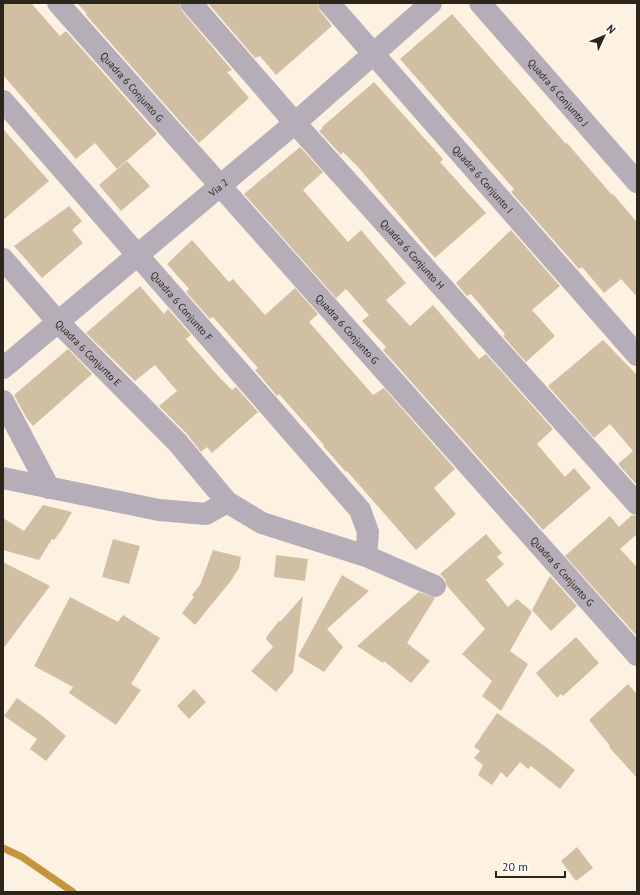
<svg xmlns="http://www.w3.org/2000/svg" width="640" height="895" viewBox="0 0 640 895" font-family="'PT Sans',sans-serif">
	<rect width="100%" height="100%" fill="#fdf2e2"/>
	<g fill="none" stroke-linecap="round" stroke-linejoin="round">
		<path stroke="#c5943e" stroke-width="7" d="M3,848L22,857L73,892"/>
	</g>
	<g fill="#d1bfa4">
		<path d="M3,3H31L60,36L66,31L157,134L117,169L95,143L76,159L3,75Z"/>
		<path d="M77,3H179L182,11L232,70L227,72L249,98L199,143L86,15L87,14Z"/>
		<path d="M208,3H317L320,11L332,26L276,75L260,56L255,58Z"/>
		<path d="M452,14L566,144L567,143L612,195L613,194L637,222V297L621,279L604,293L582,267L579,269L511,192L514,189L400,59Z"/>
		<path d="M374,82L443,159L440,162L486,213L435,258L358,167L343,152L341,155L319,131L323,128L322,127Z"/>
		<path d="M3,129L49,181L3,220Z"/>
		<path d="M300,147L323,172L303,190L348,242L361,230L406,283L386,300L410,326L433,305L479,359L486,354L553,429L537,444L565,477L574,468L591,488L543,530L383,350L386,347L362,321L369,315L346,289L336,298L244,194Z"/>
		<path d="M127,161L150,186L121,211L99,185Z"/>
		<path d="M69,206L82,221L72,230L83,243L42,278L14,246Z"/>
		<path d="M511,230L560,286L532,310L555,336L526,362L503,336L505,334L471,294L467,296L456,283Z"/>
		<path d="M192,240L229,282L233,279L265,315L295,288L318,314L309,322L373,395L384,388L455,469L434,488L456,514L416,550L347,471L346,472L323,446L324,445L279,394L277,396L255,370L258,368L213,317L210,319L186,292L189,289L167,264Z"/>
		<path d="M140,286L164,314L168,309L191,335L186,339L219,377L232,390L236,387L258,412L212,453L207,447L201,452L187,434L159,406L177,391L155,365L135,381L86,333Z"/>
		<path d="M603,340L637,375V485L618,464L633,451L610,424L594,438L548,386Z"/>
		<path d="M68,349L92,374L33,426L26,417L14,395Z"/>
		<path d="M43,505L72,512L61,531L54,540L52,539L39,560L3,550V518L24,531Z"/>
		<path d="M632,515L637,516V534L620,549L637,567V636L565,556L610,516L619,527Z"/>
		<path d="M486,534L502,553L497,557L504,564L486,580L508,607L517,599L532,612L510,651L528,664L501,711L482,696L492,681L462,654L485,629L447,586L445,579L440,574Z"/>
		<path d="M113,539L140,546L129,584L102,577Z"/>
		<path d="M213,550L241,557L239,568L230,582L195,625L182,613L194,597L192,595L200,585Z"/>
		<path d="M276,555L308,559L305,581L274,577Z"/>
		<path d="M3,562L50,586L3,649Z"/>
		<path d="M342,575L369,591L327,629L343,647L324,672L298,656Z"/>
		<path d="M550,576L577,606L551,631L532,610Z"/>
		<path d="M419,592L435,598L407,643L430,661L411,683L384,661L383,663L357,646Z"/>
		<path d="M303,596L293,672L276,692L251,671L273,647L266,639L267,636L279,621H281Z"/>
		<path d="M70,597L118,622L123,615L160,638L131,684L141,690L116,725L69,693L73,687L34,666Z"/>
		<path d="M576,637L599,663L563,696L561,694L557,698L536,673Z"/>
		<path d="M628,684L637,694V778L609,747L610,746L589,720Z"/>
		<path d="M194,689L206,702L189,719L177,706Z"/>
		<path d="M17,698L45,718L66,736L46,761L30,749L37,739L4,716Z"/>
		<path d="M497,713L546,747L575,770L560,789L531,766L528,769L520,762L507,778L501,772L492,785L478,775L483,765L474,758L480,751L474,747Z"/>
		<path d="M577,847L593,868L576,881L561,861Z"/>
	</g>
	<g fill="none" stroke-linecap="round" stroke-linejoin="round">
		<g stroke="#b5adb8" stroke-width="22">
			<path id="s1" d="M58,3L637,655"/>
			<path id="s2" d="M191,3L295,123L637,504"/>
			<path id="s3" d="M329,3L637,355"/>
			<path id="s4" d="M480,3L637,182"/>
			<path id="s5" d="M3,101L360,510L368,532L366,556"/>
			<path id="s6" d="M3,259L58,322L178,443L227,502"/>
			<path id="s7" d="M3,368L295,123L431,3"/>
			<path d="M3,401L49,488"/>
			<path d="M3,478L159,510L206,514L227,502L262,523L366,556L435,586"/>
		</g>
	</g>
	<g text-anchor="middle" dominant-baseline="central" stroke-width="3.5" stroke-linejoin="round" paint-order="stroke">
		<g font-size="10" fill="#2c251b" stroke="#fff">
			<text stroke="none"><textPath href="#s1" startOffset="112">Quadra 6 Conjunto G</textPath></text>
			<text stroke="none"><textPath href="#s4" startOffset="119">Quadra 6 Conjunto J</textPath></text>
			<text stroke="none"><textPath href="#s3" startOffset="234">Quadra 6 Conjunto I</textPath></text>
			<text stroke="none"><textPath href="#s7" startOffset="281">Via 2</textPath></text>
			<text stroke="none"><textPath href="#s2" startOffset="335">Quadra 6 Conjunto H</textPath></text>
			<text stroke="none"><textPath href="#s5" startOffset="272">Quadra 6 Conjunto F</textPath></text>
			<text stroke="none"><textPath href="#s1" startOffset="436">Quadra 6 Conjunto G</textPath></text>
			<text stroke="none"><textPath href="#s6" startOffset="127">Quadra 6 Conjunto E</textPath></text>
			<text stroke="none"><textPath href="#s1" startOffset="760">Quadra 6 Conjunto G</textPath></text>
		</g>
	</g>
	<rect width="640" height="895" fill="none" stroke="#2c251b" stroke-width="8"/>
	<g transform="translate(604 36) rotate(46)" stroke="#ffffff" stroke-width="3" paint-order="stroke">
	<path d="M0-3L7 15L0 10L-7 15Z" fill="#2c251b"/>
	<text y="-6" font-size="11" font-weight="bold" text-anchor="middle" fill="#2c251b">N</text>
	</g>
	<path d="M496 871v6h69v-6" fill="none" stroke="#2c251b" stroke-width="2"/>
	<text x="502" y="871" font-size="12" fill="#2c251b" stroke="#ffffff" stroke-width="3" paint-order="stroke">20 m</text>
</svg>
